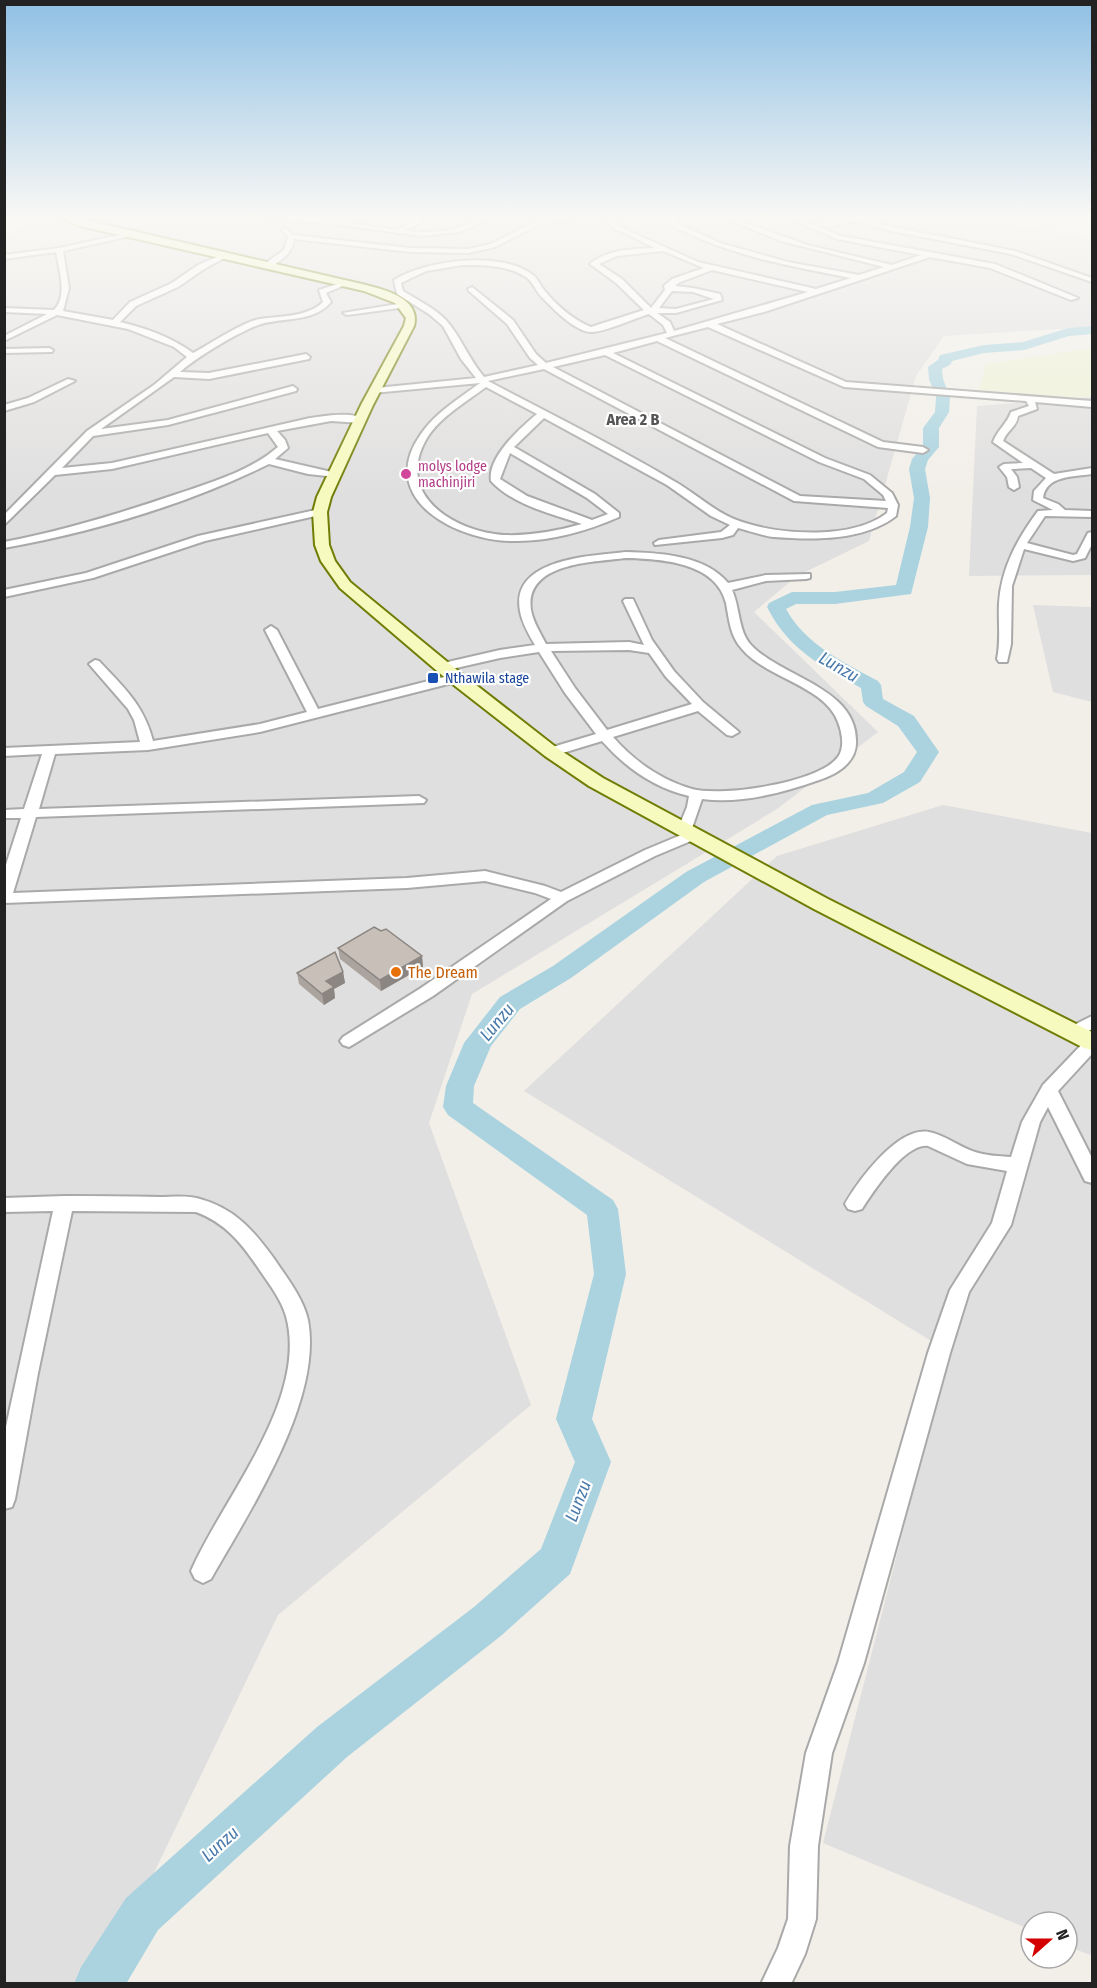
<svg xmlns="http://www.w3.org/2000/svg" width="1097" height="1988" viewBox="0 0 1097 1988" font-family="'Fira Sans Condensed',sans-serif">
	<rect width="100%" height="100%" fill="#f2efe9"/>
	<g fill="#e0dfdf">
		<path d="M54,215H901L925,223L1013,225L1092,238V327L944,336L916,376L869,541L797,576L754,612L878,732L777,809L472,994L429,1123L531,1405L278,1615L101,1983H5L4,236Z"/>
		<path d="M1092,397V575L969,576L977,406Z"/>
		<path d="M1033,605L1092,607V702L1053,692Z"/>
		<path d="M943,805L1092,833V1951L1090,1955L1067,1946V1922H1031V1930L823,1843L948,1355L941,1347L524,1091L777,856Z"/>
	</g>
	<path fill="#eef0d5" d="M1092,348V396L1073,398L979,390L986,364Z"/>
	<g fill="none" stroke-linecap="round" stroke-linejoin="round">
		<path fill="#aad3df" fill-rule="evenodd" d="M1092,326V334L1069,336L1024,350L984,353L952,361L950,365L942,369L943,379L950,397L949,412L939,428V447L928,460L925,469L930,498L928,527L911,594L835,604H796L786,609C806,645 843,662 878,681L881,685L883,699L914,716L939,752L920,782L883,803L827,815L704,882L571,978L520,1009L491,1046L474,1086L473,1103L613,1200L618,1209L626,1274L592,1419L611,1462L570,1574L502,1635L347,1757L158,1930L126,1984H74L81,1967L126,1898L317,1727L474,1607L541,1549L575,1462L556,1419L594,1274L587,1215L448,1115L443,1107L446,1086L464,1043L500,997L553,966L686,872L812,805L868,793L904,772L917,752L898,726L866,706L863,702L861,688C820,665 789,650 767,607L769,603L792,592H835L896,585L910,527L914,498L909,469L912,459L923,446V428L935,412L936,397L929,379L928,367L938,360L940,355L984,345L1023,342L1068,328Z"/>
		<defs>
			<g id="minor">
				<path d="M265,215L325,219L397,230L415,220L403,215H412L424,220L405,231C421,232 438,233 454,229C466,226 479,214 490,215L484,221L459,232L422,236L325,223L263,218Z"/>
				<path d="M576,215H589L538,225L495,247L468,253L410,252L294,239C292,254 282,260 270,267L263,265L284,250L288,237L282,230L285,228L293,235L410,248L468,249L491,244L534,222Z"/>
				<path d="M614,215H620L615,222L618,226L698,262L816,289L851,278C788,266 728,255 671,225L669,220L674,215H681L675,220L676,223L720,243L788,262L859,275L884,267L781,241L717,215H725L807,245L892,265L921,255L837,239L782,215H790L811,224L853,219L846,215H855L888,226L1015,251L1092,278V282L1011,254L887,230L861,221L819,227L841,236L995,264L1078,298L1071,300L990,268L930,257L764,312L717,324L846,382L1092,401V407L1035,402L1037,409L1018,416C1017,427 1007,430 1003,441L1054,474L1092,468V474C1074,477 1046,475 1043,498L1058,504L1065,510L1092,511V517L1045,516L1027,543L1073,555L1077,554L1088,533L1092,532V544L1085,558L1073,561L1024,549L1012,586L1011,644L1007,662H999L997,659C1001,640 998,622 999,603C1001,568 1018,538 1038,511L1053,510L1033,500L1034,491L1046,478L1031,468L1011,469L1017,477L1019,487L1014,490L1009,487L1007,477L999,467L1004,464L1023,463L993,442C998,429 1007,424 1011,412L1029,406L1026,401L844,387L708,327L665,338L883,442L923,447L928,450L923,453L878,447L657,341L613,353L825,458L870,475L892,493L898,505L896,516C864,541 813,540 774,537C763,536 750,531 738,528L733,535L722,538L655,545L654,543L659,540L721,532L730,525L711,516L667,485L544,418L514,447L595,494L619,513V517C587,531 552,541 517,541C460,543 374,500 421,434C436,412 460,398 480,383L373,393L372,391L376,388L476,378L461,359L443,326L429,314L397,294L394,280C426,260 501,250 533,275C538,279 540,285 544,290C555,304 573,320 591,327L644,310L616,283L590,264C607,249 634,249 655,248L614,228L608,222ZM663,251L704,268L672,279L664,286L665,290L651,308L622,279L599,264L617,256ZM463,265C484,265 507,265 526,277C532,281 535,289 540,295C550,306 576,333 592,332C605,332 635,318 649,314L663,325L667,333L546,363L536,354L513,320L472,287L468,289L469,291L507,324L530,358L538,365L484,377C469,359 463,342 450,325C439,310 419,301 403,291L401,283L426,271ZM712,270L808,292L674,331L670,322L657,313H676L722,300L720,294L693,288L675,286L678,283ZM672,291L693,292L714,299L676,309L659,308ZM605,355L819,462L864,479L883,495L886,501L800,496L553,367ZM544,369L794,501L888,508L887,513C852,540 781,535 742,522C716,514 696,493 672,480C612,444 550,414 488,381ZM486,387L537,414C520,428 487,458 491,481C513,505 552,514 582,524C557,531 530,536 504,535C455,532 393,495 427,438C440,417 466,402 486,387ZM510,453L587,498L608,514L592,520L527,496L500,479Z"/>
				<path d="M133,232L135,235L63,251L69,288L63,311L113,320L130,302L172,283L198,265L224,254H228V256L204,269L178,287L136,306L120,322C146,328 171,337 193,353C210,344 242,322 260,319C281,316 308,317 323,302L319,290L346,281L350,283L326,293L331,302C313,323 284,317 261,324C240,331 197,357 180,372L209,373L306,354L310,357L309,359L209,379L174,377L101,429L168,420L293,386L297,389L296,391L168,425L93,436L62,468L112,463L310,418C326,416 352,411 366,420L361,423L331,421L277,431L285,440L288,448L275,459L336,473V477L308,474L269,464C187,504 94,532 4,548V542C62,531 118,514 174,495C209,483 249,472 278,447L268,433L112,469L55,475L4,525V515L87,431L154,385L187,357L174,347L128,329L57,315L4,341V336L47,314L4,312V308L54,310C68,296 59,270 56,252L4,259V255L59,248Z"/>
				<path d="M404,303H407V307L347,315L343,313Z"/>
				<path d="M49,348L53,350L52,352L4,353V349Z"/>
				<path d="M68,379L75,381L34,402L4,411V405L28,398Z"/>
				<path d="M320,509L324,510V514L205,541L93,578L4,597V590L86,573L198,536Z"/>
				<path d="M626,552C660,553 705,555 728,583L766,575L810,574V578L806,579L766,581L732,590C740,607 738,631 751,645C782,678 859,688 856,744C855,764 835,775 819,780C782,793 741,804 702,799L691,831L698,832L700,835L698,838L655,856L567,901L433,996L349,1047L343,1045L340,1041L343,1037L421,988L551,899L535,893L485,881L407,888L4,903V871L21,818H4V810L24,809L42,754L4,756V748L140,742L134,720L128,709L89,664L95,660L99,661C125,689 143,704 153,741L260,724L307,712L265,630L271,626L277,630L318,709L456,674L462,678L460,681L260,732L148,750L55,754L39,809L419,796L426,800L424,803L36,817L13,893L407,878L485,871L545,886L561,892L645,850L681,835L677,831L687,807L689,796C654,788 625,767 602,741L556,755H546L544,752L546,749L596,734L565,693L539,652L500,658L443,671L437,667L439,664L500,650L535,645C529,635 522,623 520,611C510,558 592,556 626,552ZM626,558C661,559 716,562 726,603C729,619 730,636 742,649C766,678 825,686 838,722C842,732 845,747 838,757C819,783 722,797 692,789C661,780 634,761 613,737L698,711L727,735L732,736L739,732L703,702L674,671L652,640L633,599H625L623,601L644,645L629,642L546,644C541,634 533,622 531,610C524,562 595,562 626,558ZM629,650L649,653L666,677L692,704L607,730L575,688L551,651Z"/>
				<path d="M1092,1016V1029L1080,1036H1068L1066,1032L1068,1028Z"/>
				<path d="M1092,1038V1054L1058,1091L1092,1158V1183L1085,1181L1048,1107L1040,1122L1011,1225L969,1292L950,1353L864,1663L832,1753L818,1846L816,1919L805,1954L791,1984H761L778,1948L788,1919L790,1846L806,1753L838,1663L928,1353L950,1290L992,1223L1007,1171L967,1164L928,1146C905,1143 873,1192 862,1209L855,1211L848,1209L845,1204C858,1181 898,1126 929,1132C945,1135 959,1147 975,1152C987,1156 999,1156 1011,1157L1022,1122L1043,1085L1086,1040Z"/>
				<path d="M64,1196C96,1196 128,1196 159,1197C172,1197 188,1195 200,1199C236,1209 254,1231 275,1260C287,1278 303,1298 308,1320C323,1400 250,1510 211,1579L203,1583L195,1579L191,1571C222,1499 309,1400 286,1316C281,1299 269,1284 259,1269C242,1244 226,1223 196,1212L72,1211L38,1373L15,1499L12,1507L4,1509V1436L53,1211L4,1212V1198Z"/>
			</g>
			<path id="secondary" d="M52,215H64L366,285C386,290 421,299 414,326L373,405L331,497L327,512L329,545L335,561L350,582L462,674L557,748L603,778L828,899L1092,1032V1050L1084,1048L814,909L589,786L545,756L450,682L340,588L321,561L315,545L313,512L317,497L361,405L404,326L406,318L395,303L364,291L80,226Z"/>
		</defs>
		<use href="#minor" stroke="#a9a9a9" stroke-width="4"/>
		<use href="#secondary" stroke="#707d05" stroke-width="4"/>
		<use href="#minor" fill="#fff" fill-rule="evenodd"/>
		<use href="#secondary" fill="#f7fabf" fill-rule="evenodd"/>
	</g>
	<g fill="#aba49e">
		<path d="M381,931L422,956L423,967L381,991L340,959L338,948Z"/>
		<path d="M343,972L345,983L334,989L335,998L324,1005L299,984L297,973Z"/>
	</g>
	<g fill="#8b8681">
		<path d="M422,956L423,967L381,991L380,980Z"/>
		<path d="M343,972L345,983L334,989L335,998L324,1005L322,994L326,981Z"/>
	</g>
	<g fill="#c7bfb8" stroke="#8b8681" stroke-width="1.5">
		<path d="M374,927L381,931L386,929L422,956L380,980L338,948Z"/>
		<path d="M335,952L343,972L326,981L334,987L322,994L297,973Z"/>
	</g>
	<linearGradient id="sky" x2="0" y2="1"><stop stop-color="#8fc0e4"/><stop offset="0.44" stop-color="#f9f8f5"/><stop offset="1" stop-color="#f9f8f5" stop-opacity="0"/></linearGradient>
	<rect width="1097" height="493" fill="url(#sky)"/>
	<circle fill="#d1479c" stroke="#fff" stroke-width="2" cx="406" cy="474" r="6"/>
	<rect fill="#1a4fb4" stroke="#fff" stroke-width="2" x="427" y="672" width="12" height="12" rx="3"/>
	<circle fill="#e8710a" stroke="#fff" stroke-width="2" cx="396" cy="972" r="6"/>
	<g text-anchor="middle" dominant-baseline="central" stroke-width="4.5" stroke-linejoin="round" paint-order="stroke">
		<g font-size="14" fill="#b23c85" stroke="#fff" text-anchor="start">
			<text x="418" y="466">molys lodge<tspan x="418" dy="16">machinjiri</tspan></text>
		</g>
		<g font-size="14" fill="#164399" stroke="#fff" text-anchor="start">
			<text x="445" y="678">Nthawila stage</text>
		</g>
		<g font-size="16" font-weight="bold" fill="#555" stroke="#fff">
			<text x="633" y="419">Area 2 B</text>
		</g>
		<g font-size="16" fill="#c56008" stroke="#fff" text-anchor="start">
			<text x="408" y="972">The Dream</text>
		</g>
		<g font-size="18" font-style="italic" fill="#4a7aab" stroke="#fff">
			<text transform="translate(839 667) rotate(30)">Lunzu</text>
			<text transform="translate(497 1022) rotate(-50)">Lunzu</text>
			<text transform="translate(578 1501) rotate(-69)">Lunzu</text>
			<text transform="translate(220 1844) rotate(-42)">Lunzu</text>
		</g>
	</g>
	<rect width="1097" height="1988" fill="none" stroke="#222222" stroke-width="12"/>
	<g transform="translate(1049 1940) rotate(69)"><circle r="28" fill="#ffffff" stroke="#a7a7a7" stroke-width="1.5"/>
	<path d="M0-4.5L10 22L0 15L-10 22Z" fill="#d40000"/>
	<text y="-9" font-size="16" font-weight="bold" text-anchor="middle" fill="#222222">N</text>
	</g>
</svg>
